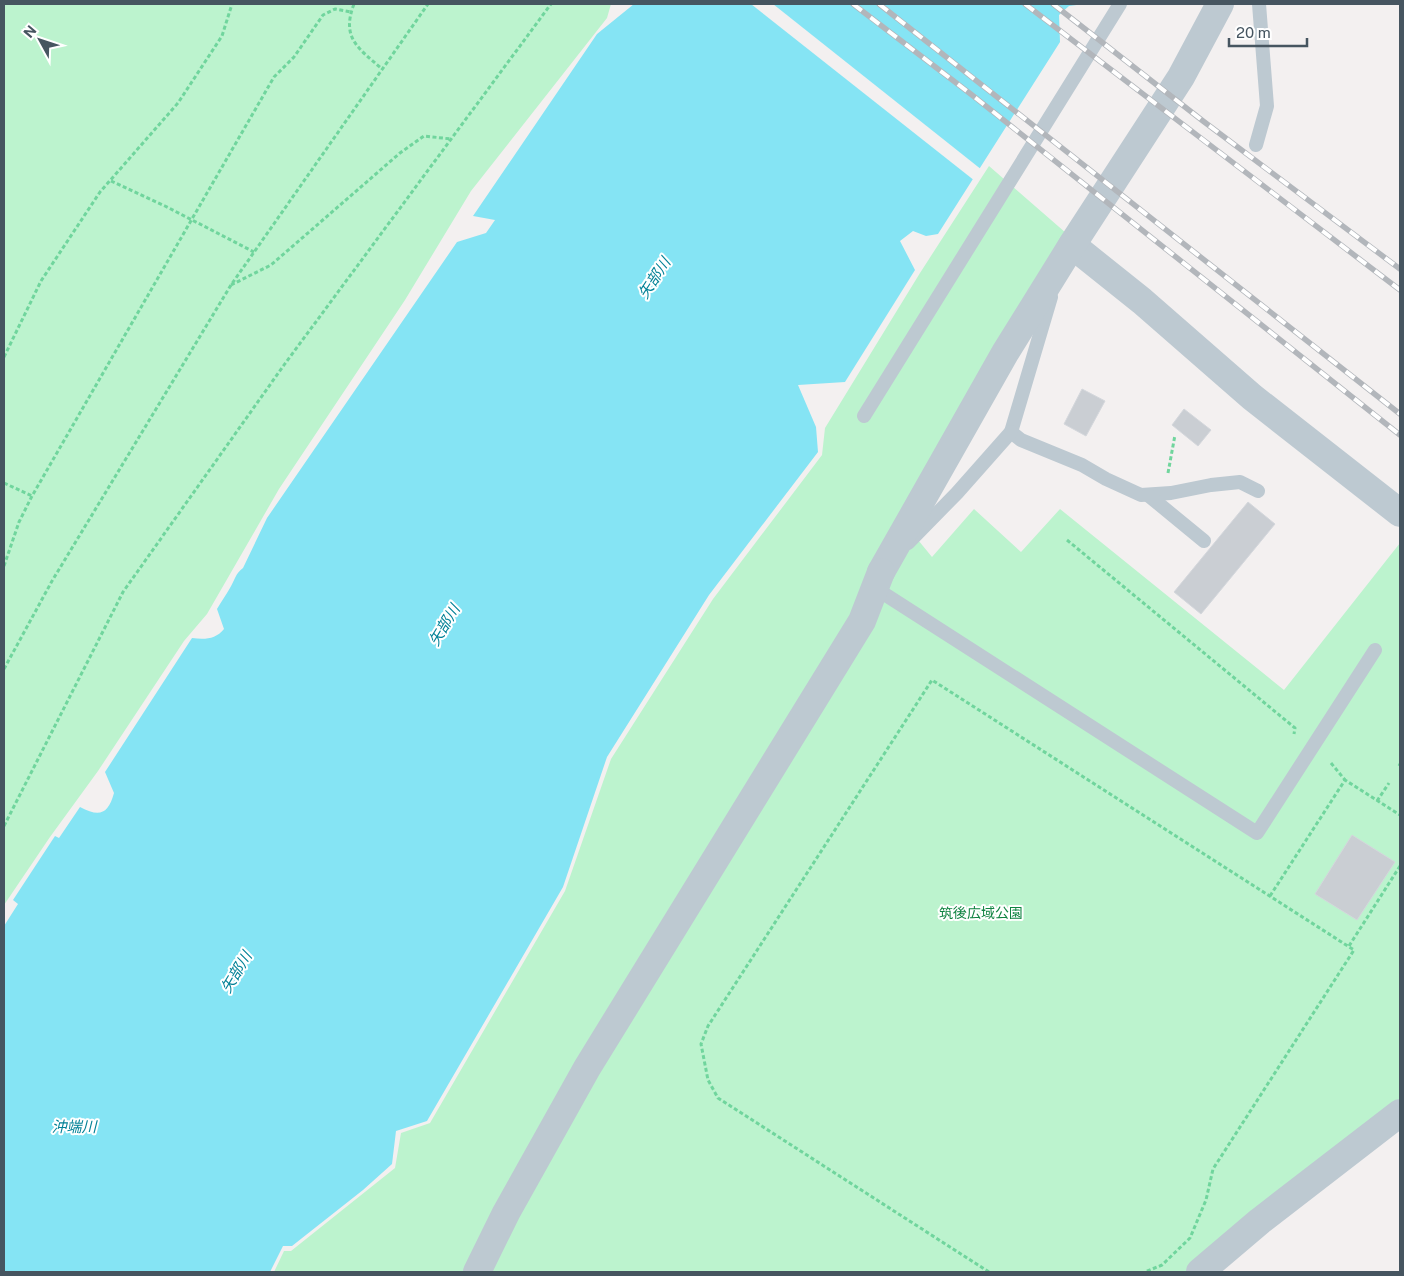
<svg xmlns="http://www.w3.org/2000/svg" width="1404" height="1276" viewBox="0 0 1404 1276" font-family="'Public Sans','Noto Sans JP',sans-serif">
	<rect width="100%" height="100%" fill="#f3f0f0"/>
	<g fill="#bcf3ce">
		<path d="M4,4H611L607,18L471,191L405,300L279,489L207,614L184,641L98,771L50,837L4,905Z"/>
		<path d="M989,166L1066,233L900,518L932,557L974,509L1021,552L1060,509L1284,690L1400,543V1104L1188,1272H274L284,1251H291L395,1168L401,1133L430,1123L565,891L611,759L713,599L822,455L825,428L920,273Z"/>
	</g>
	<path fill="#85e4f4" d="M634,4H1084L1069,6L1059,15L1060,42L938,234L926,236L913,231L900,241L915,270L845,382L798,385L816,427L818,452L709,595L607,757L563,887L427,1121L396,1131L392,1164L363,1190L292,1246H283L270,1272H4V926L18,904L13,900L55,836L59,838L80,807C99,817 108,815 114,793L105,772L192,638C205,640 216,639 224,629L217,609C221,602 226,595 230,588C235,580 235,574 243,568L267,518L457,242L486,233L495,220L473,216L597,34Z"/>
	<path fill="#f3f0f0" d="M751,4H773L982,170L975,181Z"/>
	<g fill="#caced3" stroke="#d4d7dc">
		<path d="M1082,389L1105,401L1086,436L1064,424Z"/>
		<path d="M1184,409L1211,430L1198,446L1172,425Z"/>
		<path d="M1248,502L1275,524L1201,614L1174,592Z"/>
		<path d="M1352,835L1395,862L1357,920L1315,894Z"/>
	</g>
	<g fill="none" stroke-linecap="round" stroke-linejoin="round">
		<g stroke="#70d59d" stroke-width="3" stroke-dasharray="4 2.5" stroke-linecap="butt">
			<path d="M354,4C341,38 358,48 382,69"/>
			<path d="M111,181L165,206L254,252"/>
			<path d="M231,285L271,265L400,153L424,136L451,139"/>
			<path d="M4,357L41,281L100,192L178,103L222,36L232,4"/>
			<path d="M1168,473L1175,435"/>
			<path d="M4,483L32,496"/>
			<path d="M1067,540L1295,728L1294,734"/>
			<path d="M4,566L19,522L32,496L274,77L294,57L323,15L335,9L351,12"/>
			<path d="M4,669L52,581L231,285L428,4"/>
			<path d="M1331,763L1345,780"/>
			<path d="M1399,766L1400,764"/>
			<path d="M1377,801L1389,783"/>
			<path d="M4,826L123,592L284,365L551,4"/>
			<path d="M1270,896L1345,780L1400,815"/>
			<path d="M1349,946L1400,866"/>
			<path d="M989,1272L718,1098L708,1080L701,1044L708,1026L932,680L1354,950L1213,1169L1206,1200L1190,1238L1162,1265L1145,1272"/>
		</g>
		<g stroke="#bdc9d1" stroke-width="14">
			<path d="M1256,145L1267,106L1259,4"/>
			<path d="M1051,297L1011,432L1021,440L1082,465L1106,479L1141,495L1171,493L1211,485L1240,482L1258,491"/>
			<path d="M864,416L1120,4"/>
			<path d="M1148,495L1204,541"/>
			<path d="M908,543L957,493L1011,432"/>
			<path d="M875,588L1257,833L1375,650"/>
		</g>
		<g stroke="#bdc9d1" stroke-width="28">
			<path d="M1072,245L1142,301L1252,397L1400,513"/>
			<path d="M881,572L1005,353L1072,245L1181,77L1220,4"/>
			<path d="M1200,1272L1260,1221L1400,1113"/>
		</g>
		<path stroke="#bdc9d1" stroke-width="28" d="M477,1272L506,1213L587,1068L862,621L881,572"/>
		<defs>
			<g id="rail">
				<path d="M853,4L972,95L1400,435"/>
				<path d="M879,4L1400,414"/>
				<path d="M1025,4L1400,290"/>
				<path d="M1053,4L1203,121L1400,269"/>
			</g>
		</defs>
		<use href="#rail" stroke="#b2b6bb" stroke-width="5.5"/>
		<use href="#rail" stroke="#fff" stroke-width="4" stroke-dasharray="11" stroke-linecap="butt"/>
	</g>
	<g text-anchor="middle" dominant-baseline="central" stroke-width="4" stroke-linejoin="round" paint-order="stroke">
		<g font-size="14" fill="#0f8341" stroke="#fff">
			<text x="981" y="913">筑後広域公園</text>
		</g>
		<g font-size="15" font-style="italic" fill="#038297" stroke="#fff">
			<text transform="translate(654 278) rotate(-57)">矢部川</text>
			<text transform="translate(444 625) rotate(-59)">矢部川</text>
			<text transform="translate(236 972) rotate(-59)">矢部川</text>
			<text x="74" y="1126">沖端川</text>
		</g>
	</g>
	<rect width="1404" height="1276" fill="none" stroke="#465560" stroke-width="10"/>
	<g transform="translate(40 40) rotate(310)" stroke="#ffffff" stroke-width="4" paint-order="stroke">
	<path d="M0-4L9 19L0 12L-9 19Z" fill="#465560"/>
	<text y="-8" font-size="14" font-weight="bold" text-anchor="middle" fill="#465560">N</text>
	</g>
	<path d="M1229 38v8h78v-8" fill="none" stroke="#465560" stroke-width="2.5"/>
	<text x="1236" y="38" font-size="15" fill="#465560" stroke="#ffffff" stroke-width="4" paint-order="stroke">20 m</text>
</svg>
